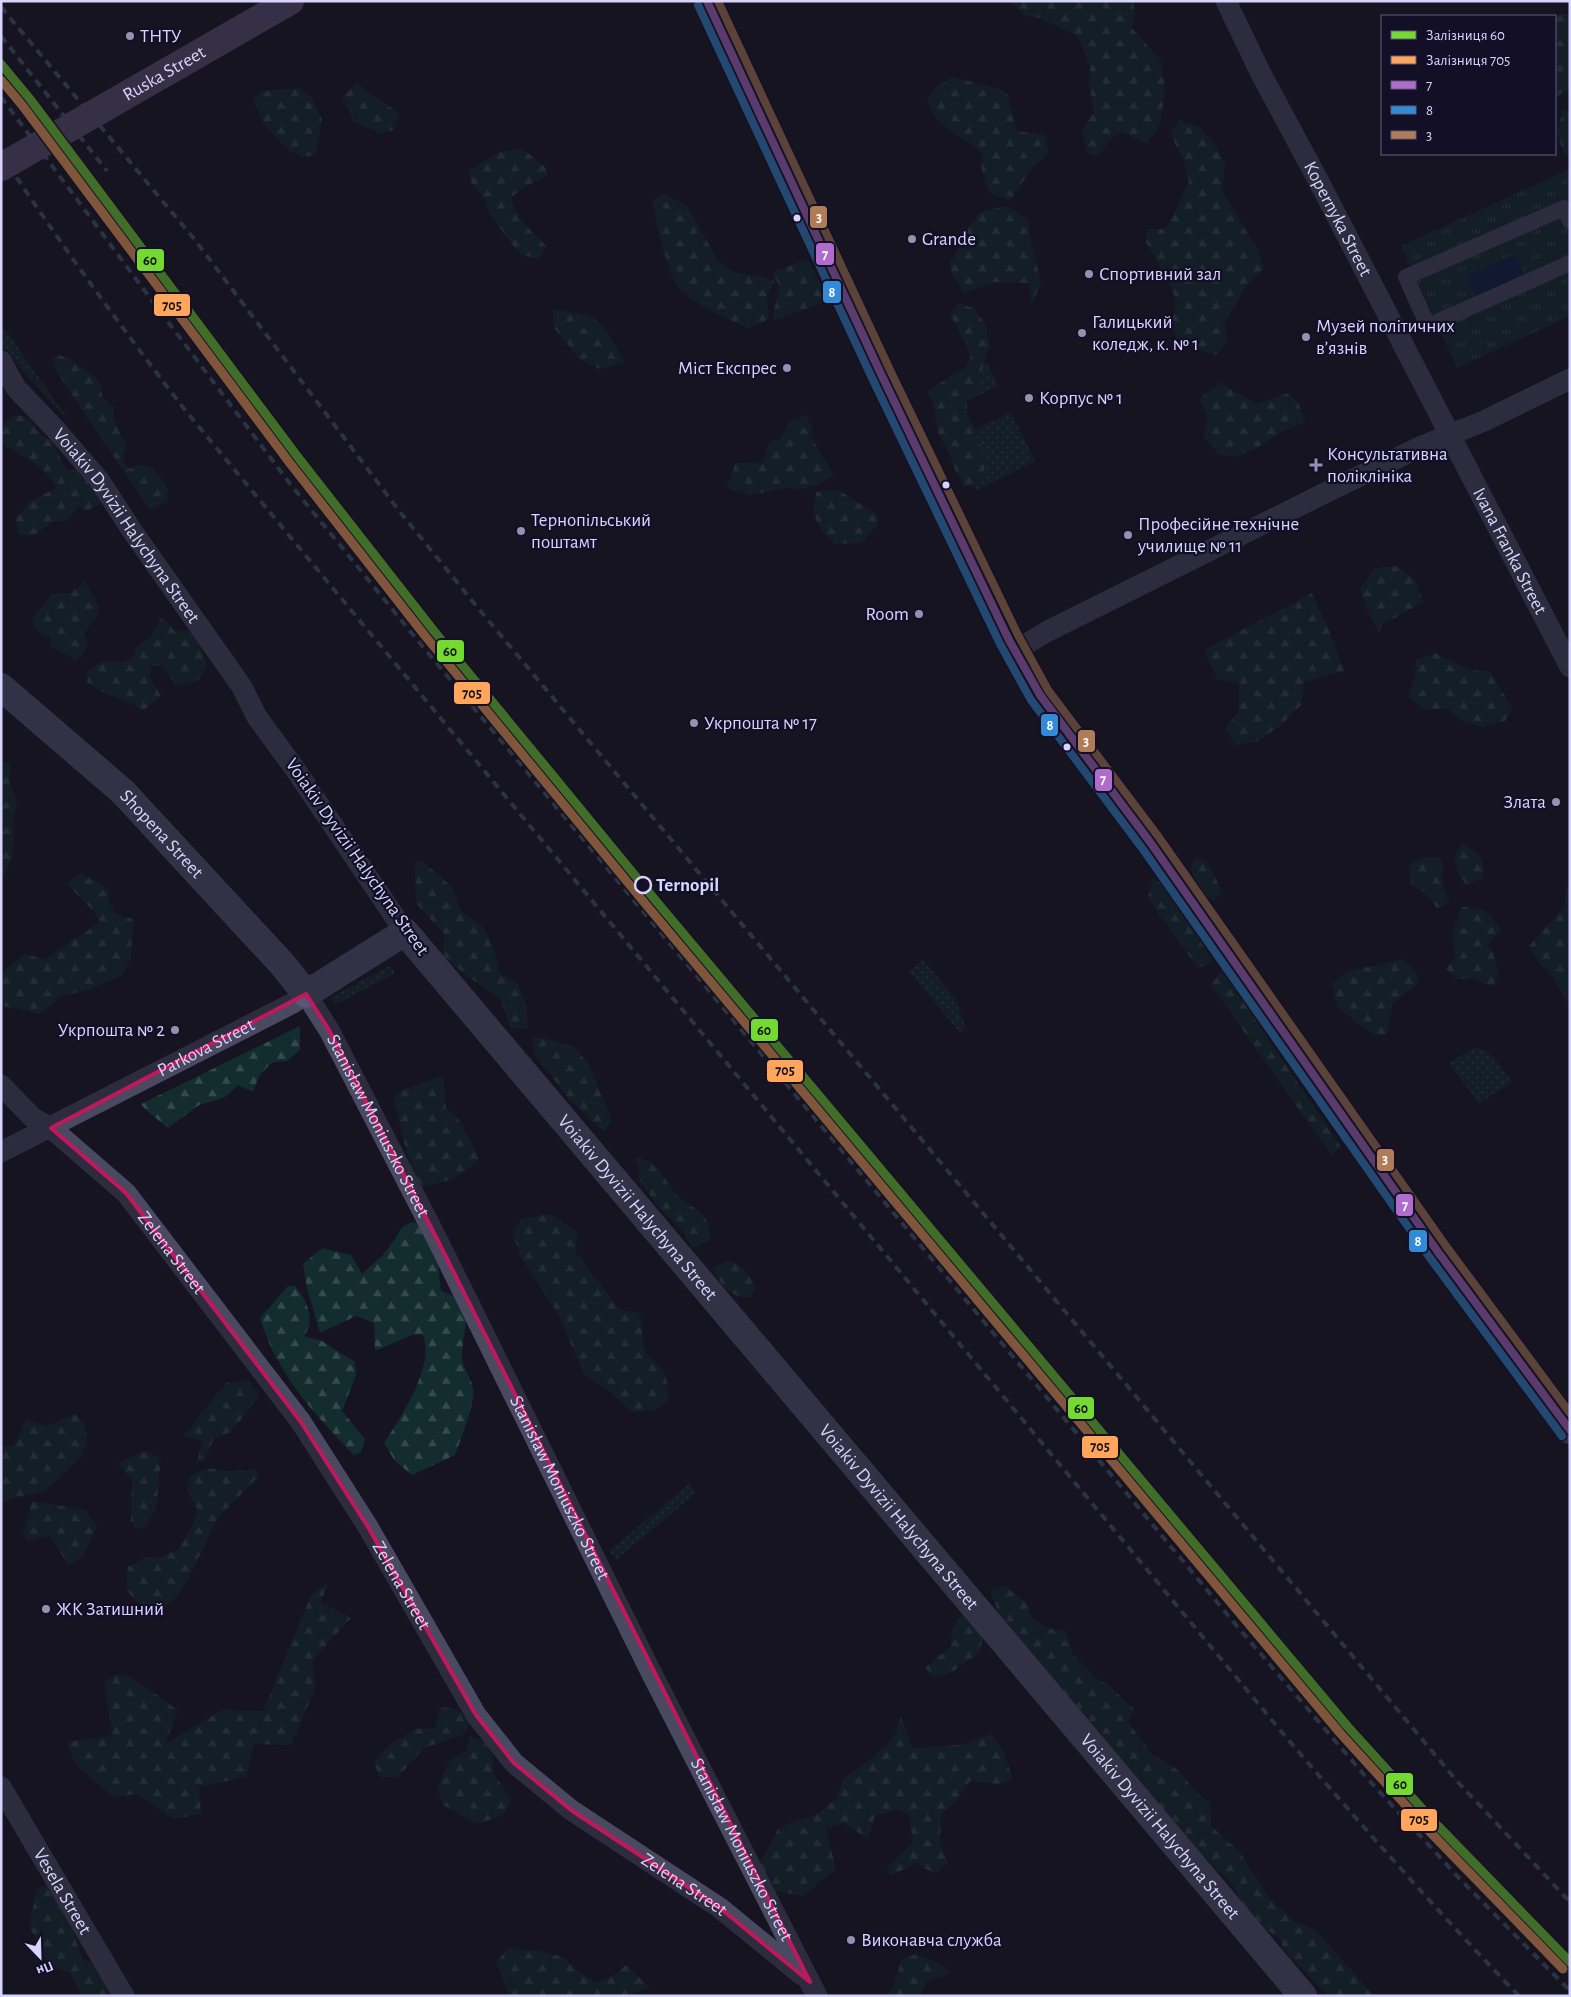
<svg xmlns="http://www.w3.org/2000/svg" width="1571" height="1997" viewBox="0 0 1571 1997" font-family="'Alegreya Sans',sans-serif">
	<defs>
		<pattern id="grass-dots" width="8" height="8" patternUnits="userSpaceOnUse" patternTransform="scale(1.25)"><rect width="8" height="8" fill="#132c2d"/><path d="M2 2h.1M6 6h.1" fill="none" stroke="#354a4c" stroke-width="1.8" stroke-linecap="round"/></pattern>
		<pattern id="forest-firs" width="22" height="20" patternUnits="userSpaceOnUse" patternTransform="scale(1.25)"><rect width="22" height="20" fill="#132c2d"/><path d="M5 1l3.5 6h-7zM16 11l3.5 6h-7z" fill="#354a4c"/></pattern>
		<pattern id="park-tufts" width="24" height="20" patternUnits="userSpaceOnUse" patternTransform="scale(1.25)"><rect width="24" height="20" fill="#132c2d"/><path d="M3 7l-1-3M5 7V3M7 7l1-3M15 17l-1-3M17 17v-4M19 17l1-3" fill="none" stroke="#354a4c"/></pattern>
	</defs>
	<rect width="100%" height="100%" fill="#161421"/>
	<g fill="url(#grass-dots)">
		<path d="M1,323L70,422L1,347Z"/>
		<path d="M987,362L998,386L939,414L927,391Z"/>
		<path d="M1011,412L1035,461L977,490L952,441Z"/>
		<path d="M923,960L955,998L966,1028L960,1033L909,971Z"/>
		<path d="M391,965L395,973L335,1005L331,997Z"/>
		<path d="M1472,1048C1492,1048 1501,1067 1512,1082L1479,1104L1449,1063Z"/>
		<path d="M689,1484L696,1493L616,1560L609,1551Z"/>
	</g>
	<g fill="url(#forest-firs)">
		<path d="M1010,1H1133L1135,15L1132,28L1161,61L1165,87L1161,123L1154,134L1145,143L1123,132L1111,138L1098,157L1087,153L1082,131L1094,112L1089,84L1090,67L1078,36L1039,18L1025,16Z"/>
		<path d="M1560,14H1570V89L1555,97V18Z"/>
		<path d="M952,77L1000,89L1008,95L1017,131L1045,135L1049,153L1033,167L1010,201L989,193L981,167L982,153C968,139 948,134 936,118C932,113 930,106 927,100L936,87Z"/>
		<path d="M356,83L399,113L394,130L380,133L354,122L342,97Z"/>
		<path d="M300,88L311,96L322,119L316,155L303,157L289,151L264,124L253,99L262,91Z"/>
		<path d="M1563,109L1570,112V157L1564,154L1557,133Z"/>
		<path d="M1179,120L1198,126L1213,142L1225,163L1222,191L1258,250L1264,268L1245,287L1236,306L1224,322L1227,342L1216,355L1205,352L1178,341L1171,324L1176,300L1169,283L1146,242L1147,229H1164L1169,224L1189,181L1184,162L1170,133Z"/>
		<path d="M522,148L545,167L548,175L527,186L511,197C515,218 532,231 546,246L540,259L520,255L491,216L482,195L471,183L468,171L499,152Z"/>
		<path d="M664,193L688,207L718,261L735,273L761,276L775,281L767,295L769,317L763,323L747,328C725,317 695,306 680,289C666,274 656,220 652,200Z"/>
		<path d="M1006,206L1029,220V231L1041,283L1032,305L1028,283L995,282L964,293L952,275L950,262C961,249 968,223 979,214C985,209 999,208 1006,206Z"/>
		<path d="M804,260H808L824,291L826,302L772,321L779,285L772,273Z"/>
		<path d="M959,303L975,309L986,325L989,346L982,371L984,380L967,401V414L974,426L986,463L980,484L964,487L955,470L950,455L938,433L931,394L933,387L965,368L971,355L950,314Z"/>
		<path d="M553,309L591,316L606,329L625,363L600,369L580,360L554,328Z"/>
		<path d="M57,355L69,358L99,380L103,398L113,407C114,421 118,431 126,443L123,461L129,469C150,458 156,473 168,488L167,501L157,507L149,509L56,371L53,359Z"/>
		<path d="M1220,383L1257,404L1288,393L1298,403L1306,422L1281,432L1257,448L1235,457L1219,455L1204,437L1207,416L1199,399Z"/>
		<path d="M806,414L813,432L811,437L834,475L820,484L800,489L785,488L750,495L726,488L736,463L764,462L769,443L782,437L787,424Z"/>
		<path d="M13,416H25C36,426 38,436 52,440L66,470L81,471L103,503L86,511L79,506L67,521L52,522L33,536L18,534L16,518L31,501L56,488C45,465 22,456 1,443V425Z"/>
		<path d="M839,490L878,516L876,527L861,543L834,544C816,526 811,518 816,492Z"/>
		<path d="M1397,566L1415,579L1423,603C1409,608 1398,619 1384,622L1379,632L1367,610L1360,589L1374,568Z"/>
		<path d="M85,582L99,606L96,617L84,633L88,645L82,656L75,662L70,656L51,648V638L42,636L33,626L34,616L52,594L70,593Z"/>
		<path d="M1312,593L1329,630L1344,671L1304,682L1301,705L1281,725L1256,742L1235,745L1225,728L1239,711V684L1217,679L1204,650Z"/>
		<path d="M162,617L174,630L194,631L207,665C198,684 196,683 176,685L162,666H151L150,677L161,696L144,710C125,700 104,695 87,682L88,671L101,661L123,662L133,658L136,648L150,636Z"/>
		<path d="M1435,653L1468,669L1490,672L1513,709L1505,721L1484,727L1464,723L1448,709H1424L1408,696L1415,678L1416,660Z"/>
		<path d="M1,760L10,763V785L17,801L13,823L14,840L12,859L1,881Z"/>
		<path d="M1462,842C1478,853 1486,858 1483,878L1466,885L1458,872L1454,858Z"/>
		<path d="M1423,857L1441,859L1443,866L1441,879L1449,903L1437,908L1424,892L1411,885L1409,865Z"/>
		<path d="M1195,858L1208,862L1222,892L1214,901L1196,889L1191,867Z"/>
		<path d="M421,860L451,886L461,911L484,928L494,949L500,974L517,983L526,1003L528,1028L511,1029L501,1000L465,974L443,956L444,934L416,903L415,862Z"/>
		<path d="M81,873L108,888L110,903L115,914L133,919L131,958L122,975L91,989L59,997L53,1004L40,1014L2,1006L1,972C11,968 16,959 25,954L45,959L100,922L93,911L67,884Z"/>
		<path d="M1153,878L1170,890L1213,962L1198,968L1159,915L1148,898Z"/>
		<path d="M1570,882V1004L1569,1005L1551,974L1538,962L1529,946L1565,906L1566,888Z"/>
		<path d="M1462,907C1487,909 1487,909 1501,930L1487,945L1493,952L1499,975L1492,987L1476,979H1457L1446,969L1456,957C1450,933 1453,929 1462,907Z"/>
		<path d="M1403,959L1416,972L1419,983L1393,1003L1387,1034L1376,1036L1358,1024L1337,1006L1332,984L1346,972Z"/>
		<path d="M1222,970L1341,1147L1331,1155L1211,985Z"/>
		<path d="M300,1026V1050L287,1061L271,1063L259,1076L253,1092L238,1085L224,1098L199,1105L168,1128L146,1110L141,1104Z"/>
		<path d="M532,1038H544L574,1047L589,1064L612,1121L604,1132L570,1100L534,1054Z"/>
		<path d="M444,1075L443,1080L446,1108L459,1120L470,1139L479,1159C459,1180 448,1181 421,1187L408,1158L394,1101L398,1092Z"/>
		<path d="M636,1158C639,1159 644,1159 647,1160C658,1165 668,1184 675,1192C689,1209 713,1211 710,1239L693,1249L681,1229L657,1206L640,1181Z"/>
		<path d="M550,1214L578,1233L575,1251L620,1310L640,1313L645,1353C667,1372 666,1372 669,1400L655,1410L632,1412L611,1393L584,1374L558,1314L522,1259L512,1232L521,1219Z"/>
		<path d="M412,1222L425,1225L438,1265L441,1291L467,1301C469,1320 462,1336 462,1355C462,1367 471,1377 473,1388C476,1402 460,1441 455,1455L412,1475L395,1461L384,1443C400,1419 437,1363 422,1334L412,1335L375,1351L374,1323L356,1316L320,1333L307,1288L303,1264L322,1248L351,1255L362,1274L383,1255L395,1239L402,1227Z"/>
		<path d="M728,1260C742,1264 750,1275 756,1288L751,1298C728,1296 721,1289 714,1267Z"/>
		<path d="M288,1286H295C307,1300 316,1320 304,1336L322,1341L355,1362L356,1375L342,1411L365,1439L361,1452L354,1455C315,1415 276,1373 260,1318Z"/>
		<path d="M248,1380L259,1396L231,1432L214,1438L204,1461L196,1464L203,1441L183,1436L226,1383Z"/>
		<path d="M75,1414L83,1420L88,1439L81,1457L45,1491L13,1498L1,1504V1446H14L26,1419L46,1426Z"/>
		<path d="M146,1451L161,1458L156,1510L144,1528L135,1529L131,1521L132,1480L117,1463Z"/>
		<path d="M208,1468L227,1471L256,1470L259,1476L218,1518L188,1579L175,1599L157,1611L136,1602L126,1589L128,1567L147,1557H161L179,1549L194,1523L197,1509L187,1490L190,1476Z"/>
		<path d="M32,1501L86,1510L97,1527L82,1558L69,1566L50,1536L28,1541L23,1533Z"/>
		<path d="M328,1583L321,1602L351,1618L312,1661L316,1687L291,1745L254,1744L246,1777L199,1787L201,1814L174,1819L136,1794L113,1797L76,1765L68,1747L70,1741L112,1736L104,1681L116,1675L130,1676L178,1710L165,1744L222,1710L263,1711L311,1595Z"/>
		<path d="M1005,1586L1026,1602L1033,1620L1052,1629L1066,1631L1072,1653L1094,1677L1108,1685L1134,1709L1128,1722L1152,1754L1178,1770L1197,1793L1210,1802L1211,1826L1239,1851L1271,1900L1294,1921L1316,1930L1374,1996H1328L1285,1952L1279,1937L1252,1923L1232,1884L1194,1846L999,1615L990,1590Z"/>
		<path d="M961,1615L968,1618L983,1638L979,1653L954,1671L938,1677L932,1676L925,1668L951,1646L952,1630Z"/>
		<path d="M440,1707L457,1709L470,1721L465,1734L424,1748L398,1777H379L374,1761L392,1743L415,1729L435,1728Z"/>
		<path d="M901,1717L913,1748L960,1745L991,1734L1004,1752L1013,1780L998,1784L970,1781L957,1800L941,1815L940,1843L948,1863L935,1874L916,1863L891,1876L887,1868L913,1843L909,1814L897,1810L875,1816L868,1839L844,1823L826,1828L836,1869L803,1896L776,1891L759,1865L778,1829L797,1820L816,1815L836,1799L844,1778L870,1760L894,1737Z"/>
		<path d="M470,1736L492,1745L494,1774L512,1800L502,1816L477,1824L443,1805L437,1789L450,1760L466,1751Z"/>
		<path d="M52,1884L59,1885L82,1959L97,1965L131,1996H81L70,1973L53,1967L37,1950L38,1942L29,1927L37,1888Z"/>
		<path d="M508,1948L541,1951L565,1958L577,1971L597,1983L614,1975L626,1965L650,1987L627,1996H510L496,1963Z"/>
		<path d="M916,1954L945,1966L950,1974L927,1981L920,1996H886L893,1988L902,1958Z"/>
	</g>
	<path fill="url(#park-tufts)" d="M1570,169V316L1457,368L1401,246Z"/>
	<path fill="#0d2144" d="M1515,254L1525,276L1476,298L1466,276Z"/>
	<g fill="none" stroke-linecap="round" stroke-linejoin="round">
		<path stroke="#4a4962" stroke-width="16" d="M1570,221L1564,208L1406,277L1428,326L1570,263"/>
		<g stroke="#4a4962" stroke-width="21">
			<path id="s1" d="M1226,1L1261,74L1317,178L1570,667"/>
			<path id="s2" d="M1,361L16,388L57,431L99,480L133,532L242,687L257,717L295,769L405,932"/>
			<path d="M1014,651L1048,631L1333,489L1422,446L1484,421L1570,379"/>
			<path id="s3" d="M1,1085L33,1118L51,1128L126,1193L301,1422L368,1527L476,1715L514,1763L571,1810L720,1908L802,1975"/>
			<path id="s4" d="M1,1152L293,1003L306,994L329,1030L438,1241L651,1672L817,1996"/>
			<path id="s5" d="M1,1787L124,1996"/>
		</g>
		<path stroke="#575674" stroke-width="28" id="s6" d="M1,687L123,792L283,965L306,994L405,932L1303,1996"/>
		<path stroke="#5e5373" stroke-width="28" d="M707,1L881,374L1009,640L1040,695L1150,842L1438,1252L1570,1430"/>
		<g stroke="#43596b" stroke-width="4" stroke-dasharray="8 6" stroke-linecap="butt">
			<path d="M1,7L195,240L400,512L478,608L1456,1780L1570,1902"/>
			<path d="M1,36L107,171"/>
			<path d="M1,97L150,298L291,485L414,636L1236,1625L1366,1777L1458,1877L1570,1991"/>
			<path d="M1,154C59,242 121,327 185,410L1285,1736C1361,1825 1438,1912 1519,1996"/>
		</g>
		<path stroke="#5e5373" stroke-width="28" id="s7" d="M1,167L290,1"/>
		<defs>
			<path id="bus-1" d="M707,1L881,374L1009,640L1040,695L1150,842L1438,1252L1570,1430"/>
			<path id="bus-2" d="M698,5L872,378L1000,644L1031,700L1142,848L1430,1258L1562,1436"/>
			<path id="bus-3" d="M718,1L890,370L1018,635L1048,690L1158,836L1446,1246L1570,1413"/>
		</defs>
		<use href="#bus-1" stroke="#130f26" stroke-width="11"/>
		<use href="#bus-2" stroke="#130f26" stroke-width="11"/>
		<use href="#bus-3" stroke="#130f26" stroke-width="11"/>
		<use href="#bus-1" stroke="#b06ccc" stroke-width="8"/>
		<use href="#bus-2" stroke="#338bd7" stroke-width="8"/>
		<use href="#bus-3" stroke="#b07c57" stroke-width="8"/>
		<defs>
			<path id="rail-1" d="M1,64L30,99L297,456L434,631L656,901L1348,1727L1438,1826L1570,1962"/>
			<path id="rail-2" d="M1,80L22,105L289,462L426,637L648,907L1340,1733L1431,1833L1563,1969"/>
		</defs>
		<use href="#rail-1" stroke="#130f26" stroke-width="12"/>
		<use href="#rail-2" stroke="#130f26" stroke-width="12"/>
		<use href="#rail-1" stroke="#74d930" stroke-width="9"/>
		<use href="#rail-2" stroke="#ffa55c" stroke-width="9"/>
	</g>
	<path d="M0 0H1571V1997H0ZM306,994L329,1030L438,1241L810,1982L720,1908L571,1810L514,1763L476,1715L368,1527L301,1422L126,1193L51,1128Z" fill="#161421" fill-opacity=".55" fill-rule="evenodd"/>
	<path fill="none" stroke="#c2185b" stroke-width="4" stroke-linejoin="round" d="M306,994L329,1030L438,1241L810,1982L720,1908L571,1810L514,1763L476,1715L368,1527L301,1422L126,1193L51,1128Z"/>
	<g fill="#9591b1" stroke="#130f26" stroke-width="2">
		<circle cx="130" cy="36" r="5"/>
		<circle cx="912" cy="239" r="5"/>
		<circle cx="1089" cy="274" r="5"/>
		<circle cx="1082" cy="333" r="5"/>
		<circle cx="1306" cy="337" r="5"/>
		<circle cx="787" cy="368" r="5"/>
		<circle cx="1029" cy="398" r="5"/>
		<path d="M1313.5 457.5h5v5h5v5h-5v5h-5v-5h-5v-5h5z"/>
		<circle cx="521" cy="531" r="5"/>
		<circle cx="1128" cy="535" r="5"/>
		<circle cx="919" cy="614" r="5"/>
		<circle cx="694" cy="723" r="5"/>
		<circle cx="1556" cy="802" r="5"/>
		<circle cx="175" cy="1030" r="5"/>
		<circle cx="46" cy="1609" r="5"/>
		<circle cx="851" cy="1940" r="5"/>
	</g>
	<g fill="#d9d4ff" stroke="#130f26" stroke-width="2">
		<circle cx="797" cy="218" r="4.5"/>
		<circle cx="946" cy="485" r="4.5"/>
		<circle cx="1067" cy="747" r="4.5"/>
	</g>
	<circle fill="#130f26" stroke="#d9d4ff" stroke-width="2.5" cx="643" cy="885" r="8"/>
	<g text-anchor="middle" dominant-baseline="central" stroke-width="4.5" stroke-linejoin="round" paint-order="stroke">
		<g font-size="19" fill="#d9d4ff" stroke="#130f26" text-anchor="start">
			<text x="140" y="36">ТНТУ</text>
			<text x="922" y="239">Grande</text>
			<text x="1099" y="274">Спортивний зал</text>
			<text x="1092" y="322">Галицький<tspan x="1092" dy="22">коледж, к. № 1</tspan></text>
			<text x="1316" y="326">Музей політичних<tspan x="1316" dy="22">в’язнів</tspan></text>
			<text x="777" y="368" text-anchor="end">Міст Експрес</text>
			<text x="1039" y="398">Корпус № 1</text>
			<text x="1327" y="454">Консультативна<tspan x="1327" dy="22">поліклініка</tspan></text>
			<text x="531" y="520">Тернопільський<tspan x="531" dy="22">поштамт</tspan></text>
			<text x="1138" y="524">Професійне технічне<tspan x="1138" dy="22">училище № 11</tspan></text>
			<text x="909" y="614" text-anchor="end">Room</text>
			<text x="704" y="723">Укрпошта № 17</text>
			<text x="1546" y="802" text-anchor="end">Злата</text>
			<text x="165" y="1030" text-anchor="end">Укрпошта № 2</text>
			<text x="56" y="1609">ЖК Затишний</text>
			<text x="861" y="1940">Виконавча служба</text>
		</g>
		<g font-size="19" fill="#d9d4ff" stroke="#130f26">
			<text stroke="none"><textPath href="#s7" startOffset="188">Ruska Street</textPath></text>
			<text stroke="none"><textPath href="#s1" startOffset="245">Kopernyka Street</textPath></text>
			<text stroke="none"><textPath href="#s2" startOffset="208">Voiakiv Dyvizii Halychyna Street</textPath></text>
			<text stroke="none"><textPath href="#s1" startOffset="619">Ivana Franka Street</textPath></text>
			<text stroke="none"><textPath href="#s6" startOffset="218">Shopena Street</textPath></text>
			<text transform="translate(357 857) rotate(55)">Voiakiv Dyvizii Halychyna Street</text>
			<text stroke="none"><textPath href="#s4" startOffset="230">Parkova Street</textPath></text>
			<text stroke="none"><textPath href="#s4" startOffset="494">Stanisław Moniuszko Street</textPath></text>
			<text stroke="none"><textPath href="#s6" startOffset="911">Voiakiv Dyvizii Halychyna Street</textPath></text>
			<text stroke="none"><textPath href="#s3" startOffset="241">Zelena Street</textPath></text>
			<text stroke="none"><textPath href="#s4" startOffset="899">Stanisław Moniuszko Street</textPath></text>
			<text stroke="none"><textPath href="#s6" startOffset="1316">Voiakiv Dyvizii Halychyna Street</textPath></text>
			<text stroke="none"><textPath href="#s3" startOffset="646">Zelena Street</textPath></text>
			<text stroke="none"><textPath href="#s6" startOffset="1721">Voiakiv Dyvizii Halychyna Street</textPath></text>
			<text stroke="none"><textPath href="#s4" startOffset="1304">Stanisław Moniuszko Street</textPath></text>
			<text stroke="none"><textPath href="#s3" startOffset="1066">Zelena Street</textPath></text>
			<text stroke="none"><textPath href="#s5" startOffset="121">Vesela Street</textPath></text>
		</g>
		<g font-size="19" font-weight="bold" fill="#d9d4ff" stroke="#130f26" text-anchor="start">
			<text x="656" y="885">Ternopil</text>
		</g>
	</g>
	<g stroke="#130f26" stroke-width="2">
		<rect x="809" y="205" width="19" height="24" rx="5" fill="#b07c57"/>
		<rect x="815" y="242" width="20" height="24" rx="5" fill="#b06ccc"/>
		<rect x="136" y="248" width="29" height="24" rx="5" fill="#74d930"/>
		<rect x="822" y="280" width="20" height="24" rx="5" fill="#338bd7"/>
		<rect x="153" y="293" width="38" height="24" rx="5" fill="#ffa55c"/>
		<rect x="436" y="639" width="29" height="24" rx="5" fill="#74d930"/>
		<rect x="453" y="681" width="38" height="24" rx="5" fill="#ffa55c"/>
		<rect x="1040" y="713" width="19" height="24" rx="5" fill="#338bd7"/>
		<rect x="1077" y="729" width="19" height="24" rx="5" fill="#b07c57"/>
		<rect x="1094" y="768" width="19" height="24" rx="5" fill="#b06ccc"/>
		<rect x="750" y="1018" width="29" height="24" rx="5" fill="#74d930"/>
		<rect x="766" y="1059" width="38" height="24" rx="5" fill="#ffa55c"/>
		<rect x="1376" y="1148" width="19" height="24" rx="5" fill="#b07c57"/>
		<rect x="1395" y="1193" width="19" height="24" rx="5" fill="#b06ccc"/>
		<rect x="1408" y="1229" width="20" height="24" rx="5" fill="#338bd7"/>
		<rect x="1067" y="1396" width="28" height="24" rx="5" fill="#74d930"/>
		<rect x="1081" y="1435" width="38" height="24" rx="5" fill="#ffa55c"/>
		<rect x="1385" y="1772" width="29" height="24" rx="5" fill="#74d930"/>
		<rect x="1400" y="1808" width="38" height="24" rx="5" fill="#ffa55c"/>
	</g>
	<g font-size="14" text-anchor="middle" font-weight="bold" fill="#fff">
		<text x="819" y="222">3</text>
		<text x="825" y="259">7</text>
		<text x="832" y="297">8</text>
		<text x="1050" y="730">8</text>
		<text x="1086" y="746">3</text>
		<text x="1103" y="784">7</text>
		<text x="1385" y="1164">3</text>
		<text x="1405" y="1210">7</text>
		<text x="1418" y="1246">8</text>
	</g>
	<g font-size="14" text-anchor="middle" font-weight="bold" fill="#111">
		<text x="150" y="265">60</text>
		<text x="172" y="310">705</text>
		<text x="450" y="656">60</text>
		<text x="472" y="698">705</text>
		<text x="764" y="1035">60</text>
		<text x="785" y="1075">705</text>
		<text x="1081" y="1413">60</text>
		<text x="1100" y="1451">705</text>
		<text x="1400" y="1789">60</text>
		<text x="1419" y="1824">705</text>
	</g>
	<rect width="1571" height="1997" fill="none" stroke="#d9d4ff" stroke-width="5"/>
	<rect x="1381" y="15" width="175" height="140" fill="#130f26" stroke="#625e7d"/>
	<rect x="1391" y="31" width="25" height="8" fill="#74d930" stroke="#625e7d"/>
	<text x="1426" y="40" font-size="15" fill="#d9d4ff">Залізниця 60</text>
	<rect x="1391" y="56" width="25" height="8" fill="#ffa55c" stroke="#625e7d"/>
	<text x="1426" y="65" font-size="15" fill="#d9d4ff">Залізниця 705</text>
	<rect x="1391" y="81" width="25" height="8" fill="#b06ccc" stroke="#625e7d"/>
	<text x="1426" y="90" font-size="15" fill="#d9d4ff">7</text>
	<rect x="1391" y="106" width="25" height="8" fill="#338bd7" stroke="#625e7d"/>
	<text x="1426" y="115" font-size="15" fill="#d9d4ff">8</text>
	<rect x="1391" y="131" width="25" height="8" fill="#b07c57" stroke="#625e7d"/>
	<text x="1426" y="140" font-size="15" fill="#d9d4ff">3</text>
	<g transform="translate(40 1957) rotate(157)" stroke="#130f26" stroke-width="4" paint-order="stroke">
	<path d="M0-4L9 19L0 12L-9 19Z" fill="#d9d4ff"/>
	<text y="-8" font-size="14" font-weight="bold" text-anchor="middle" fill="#d9d4ff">Пн</text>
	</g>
</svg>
